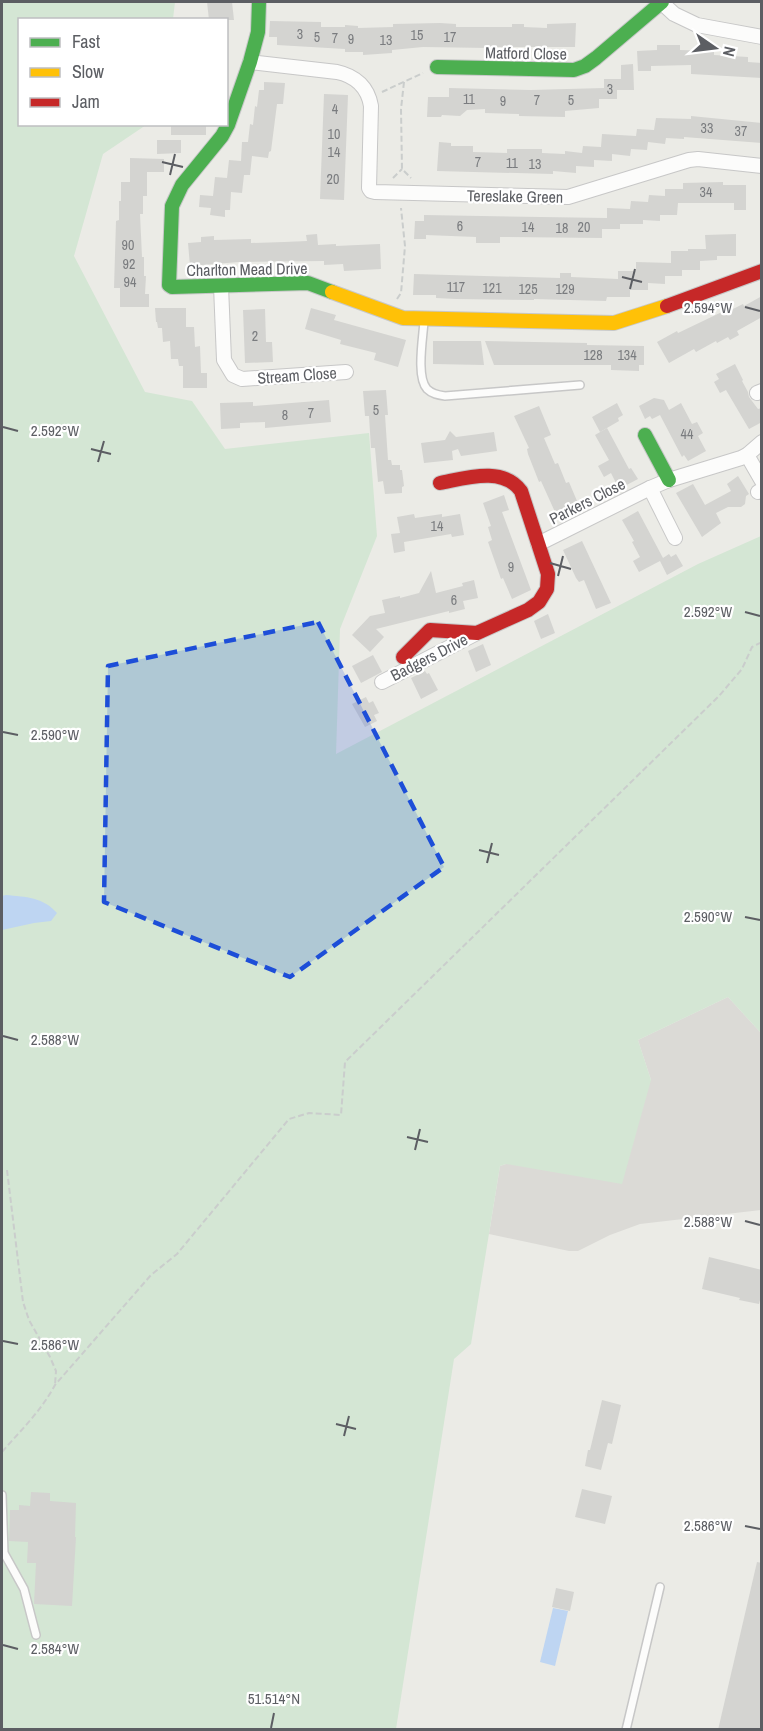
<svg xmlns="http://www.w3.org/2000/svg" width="763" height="1731" viewBox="0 0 763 1731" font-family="'Archivo Narrow',sans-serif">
	<rect width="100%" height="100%" fill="#ebebe6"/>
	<path fill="#dbdad6" d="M728,997L761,1033V1210L640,1224L610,1235L578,1251H569L489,1234L500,1166L506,1164L651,1080L638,1040Z"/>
	<path fill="#d4e6d4" d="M2,2H175L173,19L20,20V124L146,125L103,154L74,256L145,392L192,401L225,449L369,433L377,536L340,629L336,754L698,564L761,536V1033L728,997L638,1040L651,1080L622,1184L506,1164L500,1166L471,1344L454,1359L396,1729L2,1730Z"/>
	<g fill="#bed5f2">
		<path d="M6,895C26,897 43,897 57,913L51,921L34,923L2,930V896Z"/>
		<path d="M553,1608L568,1611L555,1666L540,1662Z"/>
	</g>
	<g fill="#d4d4d1">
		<path d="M207,2H232L234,20H209Z"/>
		<path d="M270,21L321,22V27H345V25L358,26V28L393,27V24L440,23L456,24V27H512V24H524V27L547,28V24L576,23L575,47H490L489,48L423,47L392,50V53L363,55V52H345V49L277,45V37H269Z"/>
		<path d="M657,45H680V50L714,51V55L748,57V62L762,63V78L691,74V65L651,66V71H638L637,51L657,50Z"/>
		<path d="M633,64L634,90H617V99H599V108L565,111V117L519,116V114L485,113V109L467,110L460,116L442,115L441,117H427L428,97H449V88L531,90L604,88V79H621V65Z"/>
		<path d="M264,82L285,83L283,104H277L271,151L269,152L268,158L252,156L250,175H244L242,193L231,192L230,210H225V217L210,215L211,208L199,207L200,195L213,196L215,177L227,178L229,160L241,161L242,142H248L250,124L253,125L255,106L257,107L259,90H264Z"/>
		<path d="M324,94L348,95L344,200L320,199Z"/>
		<path d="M691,116L762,123V143L684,137V139L666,138L665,144L648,142L647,150L631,149L630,156L612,154V161L594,160V167L576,166V173L553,171V174L437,171L439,142L451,143V146H473V152L507,153V149H542V153L565,154V151L582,153L583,146L601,147L602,134L636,136L637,129L654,130L656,118L691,119Z"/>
		<rect x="171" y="124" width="35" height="11"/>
		<path d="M157,140H181V153L157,154Z"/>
		<path d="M130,158L164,159V172H147V196H143V214H140L142,257H144V276H146L145,294H149V307H120V288H114L116,221L119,220V201H121V182H130Z"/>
		<path d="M723,182V185H746V210H734V203H678L677,215H660V221L643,220V224H620V229H602V238L500,237V243H476V237L426,235V239H414L415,221H424V215L607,218V208L630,209L631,201L648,202L649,195L665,196V189H683V183Z"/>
		<path d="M317,234L318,245L336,244V246L380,244L381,269L344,271L343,264L324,265V261L239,262L190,266L188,243L201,242V237L214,236V240L251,239V243L284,242L307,241L306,235Z"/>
		<path d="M736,234V256H717V260L700,261V270H682V276H665V284L648,283V290H630V297H607L606,301L534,299V300L456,299L436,298V295H413L414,274L560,278V273H571V277L618,279V271H636V262L671,263V251H688V249H706L705,235Z"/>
		<path d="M762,296V317L737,331L739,335L730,340L728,337L717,343L716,341L696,352L694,349L669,363L657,342L677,331L678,333L726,310L727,312L743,304L744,306Z"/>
		<path d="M155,308H186V327H194L195,347L200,346L201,373H207V388H183V366H179L178,359H171L170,341L163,342L162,328H158L157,322H156Z"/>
		<path d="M311,308L336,315L334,320L406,340L398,367L374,360L376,353L340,344L341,340L305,329Z"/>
		<path d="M265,309L266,342H272L273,362L245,363L243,310Z"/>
		<path d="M433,341H481L484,365L433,364Z"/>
		<path d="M485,341L587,343V345L644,346V365H639V371L611,370V365H494Z"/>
		<path d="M735,364L743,380L742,381L748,392L749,397L758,409L762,408V422L749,429L726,390L720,393L714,382L719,379L716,374Z"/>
		<path d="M386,390L388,415H385L388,460H391L392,465H400V470H402L404,486L402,487V493L385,494L383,481L378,482L375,448H371L369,416H365L363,391Z"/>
		<path d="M654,398L664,400L669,410L681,403L692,424L697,422L703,433L698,436L706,451L688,461L684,455L682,457L660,415L652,419L650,416L645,419L639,406Z"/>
		<path d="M329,400L331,422L265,428V422L240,423V428L221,429L220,403L253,402V406Z"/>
		<path d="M617,403L623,415L618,418L619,421L600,432L592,417Z"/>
		<path d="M539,406L551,435L544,438L555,464L558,463L566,483L569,482L577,501L573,502L576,508L558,514L557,511L555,512L541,481L539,482L528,454L527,449L529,448L514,416Z"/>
		<path d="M607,428L629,469L631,468L638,479L619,489L611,473L604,477L598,466L609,460L595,435Z"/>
		<path d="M450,431L456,437L494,432L497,451L461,456L458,449L452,451L453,460L424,463L421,443L445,440Z"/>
		<path d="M738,476L749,494L746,496L745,504L741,507H728L716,513L721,523L702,537L676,493L693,484L705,505L731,491L727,484Z"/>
		<path d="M504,495L509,510L502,512L531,590L512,599L503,578L501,579L488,542L492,540L488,527L491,526L483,503Z"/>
		<path d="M638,511L663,558L669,554L671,557L676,554L683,566L667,575L660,561L639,572L633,561L640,557L632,542L634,541L622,520Z"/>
		<path d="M414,514L415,518L442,514V517L460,514L464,535L452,537L451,534L404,542L405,551L394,553L391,534L400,533L397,517Z"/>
		<path d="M582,541L611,603L596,609L584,580L579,582L576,578L563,550Z"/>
		<path d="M431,571L436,593L463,586L462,583L474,580L478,598L463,601L465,609L449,613V611L376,629L384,637L370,652L352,635L370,616L385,613L382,600L400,596V598L419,593Z"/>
		<path d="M548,614L555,633L541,639L534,621Z"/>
		<path d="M483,644L491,665L476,672L468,651Z"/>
		<path d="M373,655L382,672L361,683L352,666Z"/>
		<path d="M425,671L427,674L429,673L438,690L421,699L411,678Z"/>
		<path d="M366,697L369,703L373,701L379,713L374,715L377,721L365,727L352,704Z"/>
		<path d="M709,1257L762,1270V1292L759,1304L739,1300L740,1298L702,1289Z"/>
		<path d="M602,1400L621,1405L612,1444L608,1443L601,1470L585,1466L588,1450H590Z"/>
		<path d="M582,1489L612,1496L605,1524L575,1517Z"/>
		<path d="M31,1492L50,1493V1501L76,1503L75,1537H76L72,1606L34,1604L36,1563H27L28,1542L9,1541L10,1510H19V1505L30,1506Z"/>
		<path d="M757,1562L762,1563V1730H718Z"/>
		<path d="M556,1588L574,1592L570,1611L552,1607Z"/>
	</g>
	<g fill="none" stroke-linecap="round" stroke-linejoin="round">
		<defs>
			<g id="lane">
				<path d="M424,321C423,338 416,377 427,389C432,394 438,395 445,396L580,385"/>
				<path d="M2,1495L4,1553L24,1589L36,1635"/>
				<path d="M626,1730L660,1587"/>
			</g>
			<g id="street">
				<path d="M661,2L674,14L697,25L762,37"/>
				<path d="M250,62L337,72C356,76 368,88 371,106L369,188L371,191L375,192L568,197L689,160L698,159L762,166"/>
				<path d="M221,286L224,360L233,375L242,379L346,372"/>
				<path d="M757,393L762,391"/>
				<path d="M747,455L762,481"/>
				<path d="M650,488L675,538"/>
				<path d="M758,492L762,490"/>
				<path d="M538,544L650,488L669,480L741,458L747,455L762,442"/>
				<path d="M382,682L475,634"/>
			</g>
			<g id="fast">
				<path d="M259,2L258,32L250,62L228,125L222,136L182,185L172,206L169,285L172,287L308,283L332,292"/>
				<path d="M437,67L574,70L585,66L596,58L662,2"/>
				<path d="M645,435L669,480"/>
			</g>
			<path id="slow" d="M332,292L403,318L614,323L667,306"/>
			<g id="jam">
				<path d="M667,306L762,271"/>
				<path d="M403,657L430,630L477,633L528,610L539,602L547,589L548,574L521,491C503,466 466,478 440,483"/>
			</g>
		</defs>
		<use href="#lane" stroke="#c7c7c7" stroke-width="10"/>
		<use href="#street" stroke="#c7c7c7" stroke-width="16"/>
		<use href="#fast" stroke="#c7c8c8" stroke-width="16"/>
		<use href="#slow" stroke="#c7c8c8" stroke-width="16"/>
		<use href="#jam" stroke="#c7c8c8" stroke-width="16"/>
		<g stroke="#cacdcc" stroke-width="2" stroke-dasharray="6 3" stroke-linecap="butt">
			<path d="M404,82L401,109L402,169L411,178"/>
			<path d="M382,92L423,73"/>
			<path d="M393,178L402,169"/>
			<path d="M397,299L401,293L405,246L401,208"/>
			<path d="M7,1170L23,1302L29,1320L50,1357L56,1371L55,1385"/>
			<path d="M2,1452C21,1430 41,1411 55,1385L151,1275L177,1254L289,1119L309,1113L341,1115L345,1062L719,696L742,669L752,647L762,642"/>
		</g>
		<use href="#lane" stroke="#fcfcfb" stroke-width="7"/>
		<use href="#street" stroke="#fcfcfb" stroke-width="14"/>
		<use href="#fast" stroke="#4caf50" stroke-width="14"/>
		<use href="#slow" stroke="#ffc107" stroke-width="14"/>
		<use href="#jam" stroke="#c62828" stroke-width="14"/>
	</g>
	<path fill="#1d4ed8" fill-opacity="0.2" stroke="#1d4ed8" stroke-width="4.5" stroke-dasharray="12 8" stroke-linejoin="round" d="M318,622L444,867L290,977L104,902L108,666Z"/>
	<path fill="none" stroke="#5c5e63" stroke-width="2" d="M162,162L183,167M170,175L175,154M622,277L642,282M630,289L635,269M745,307L760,311M3,427L18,431M91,449L111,454M98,462L104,441M550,563L571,569M558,576L563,556M745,612L760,616M3,732L18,735M479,850L499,855M487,863L492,843M745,917L760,920M3,1036L18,1040M407,1137L428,1142M415,1150L420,1129M745,1221L760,1225M3,1341L18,1344M336,1424L356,1429M344,1436L349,1416M745,1526L760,1529M3,1645L18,1649M271,1728L274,1713"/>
	<g text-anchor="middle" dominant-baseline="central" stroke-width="4.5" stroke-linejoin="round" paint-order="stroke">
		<g font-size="14" fill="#7a7c7f">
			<text x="300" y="34">3</text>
			<text x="417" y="35">15</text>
			<text x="317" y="37">5</text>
			<text x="450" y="37">17</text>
			<text x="335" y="38">7</text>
			<text x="351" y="39">9</text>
			<text x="386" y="40">13</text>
			<text x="610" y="89">3</text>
			<text x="469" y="99">11</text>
			<text x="537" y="100">7</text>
			<text x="571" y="100">5</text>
			<text x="503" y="101">9</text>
			<text x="335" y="109">4</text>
			<text x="707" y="128">33</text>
			<text x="741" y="131">37</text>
			<text x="334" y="134">10</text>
			<text x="334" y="152">14</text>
			<text x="478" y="162">7</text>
			<text x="512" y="163">11</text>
			<text x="535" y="164">13</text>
			<text x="333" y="179">20</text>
			<text x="706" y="192">34</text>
			<text x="460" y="226">6</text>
			<text x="528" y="227">14</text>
			<text x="584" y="227">20</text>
			<text x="562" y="228">18</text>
			<text x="128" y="245">90</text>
			<text x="129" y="264">92</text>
			<text x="130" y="282">94</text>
			<text x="456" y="287">117</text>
			<text x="492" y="288">121</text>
			<text x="528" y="289">125</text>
			<text x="565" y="289">129</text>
			<text x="255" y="336">2</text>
			<text x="593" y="355">128</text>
			<text x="627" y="355">134</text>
			<text x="376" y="410">5</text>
			<text x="311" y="413">7</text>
			<text x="285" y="415">8</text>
			<text x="687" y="434">44</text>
			<text x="437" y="526">14</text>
			<text x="511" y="567">9</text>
			<text x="454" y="600">6</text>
		</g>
		<g font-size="16" fill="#5c5e63" stroke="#fff">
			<text transform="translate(526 53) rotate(1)">Matford Close</text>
			<text transform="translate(515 196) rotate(1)">Tereslake Green</text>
			<text transform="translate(247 269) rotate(-1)">Charlton Mead Drive</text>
			<text transform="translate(297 375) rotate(-4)">Stream Close</text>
			<text transform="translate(587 501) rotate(-27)">Parkers Close</text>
			<text transform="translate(429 657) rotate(-27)">Badgers Drive</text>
		</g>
	</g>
	<g font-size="15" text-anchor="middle" fill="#5c5e63" stroke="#fff" stroke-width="4.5" stroke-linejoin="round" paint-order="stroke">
		<text x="708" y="313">2.594°W</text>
		<text x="55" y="436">2.592°W</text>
		<text x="708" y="617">2.592°W</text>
		<text x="55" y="740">2.590°W</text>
		<text x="708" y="922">2.590°W</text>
		<text x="55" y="1045">2.588°W</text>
		<text x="708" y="1227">2.588°W</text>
		<text x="55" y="1350">2.586°W</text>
		<text x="708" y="1531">2.586°W</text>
		<text x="55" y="1654">2.584°W</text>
		<text x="274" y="1704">51.514°N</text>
	</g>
	<rect width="763" height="1731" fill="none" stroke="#5c5e63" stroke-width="6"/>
	<rect x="18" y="18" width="210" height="108" fill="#ffffff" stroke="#bebfc1" stroke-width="1.5"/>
	<rect x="30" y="38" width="30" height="9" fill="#4caf50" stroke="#bebfc1" stroke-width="1.5"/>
	<text x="72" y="48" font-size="18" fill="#5c5e63">Fast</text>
	<rect x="30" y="68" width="30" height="9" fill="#ffc107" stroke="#bebfc1" stroke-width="1.5"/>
	<text x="72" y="78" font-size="18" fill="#5c5e63">Slow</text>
	<rect x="30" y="98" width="30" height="9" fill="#c62828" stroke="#bebfc1" stroke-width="1.5"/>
	<text x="72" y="108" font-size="18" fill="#5c5e63">Jam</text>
	<g transform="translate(715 48) rotate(104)" stroke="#ffffff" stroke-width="4.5" paint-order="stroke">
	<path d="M0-4.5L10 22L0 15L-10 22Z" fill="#5c5e63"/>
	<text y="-9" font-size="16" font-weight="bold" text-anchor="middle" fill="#5c5e63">N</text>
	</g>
</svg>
